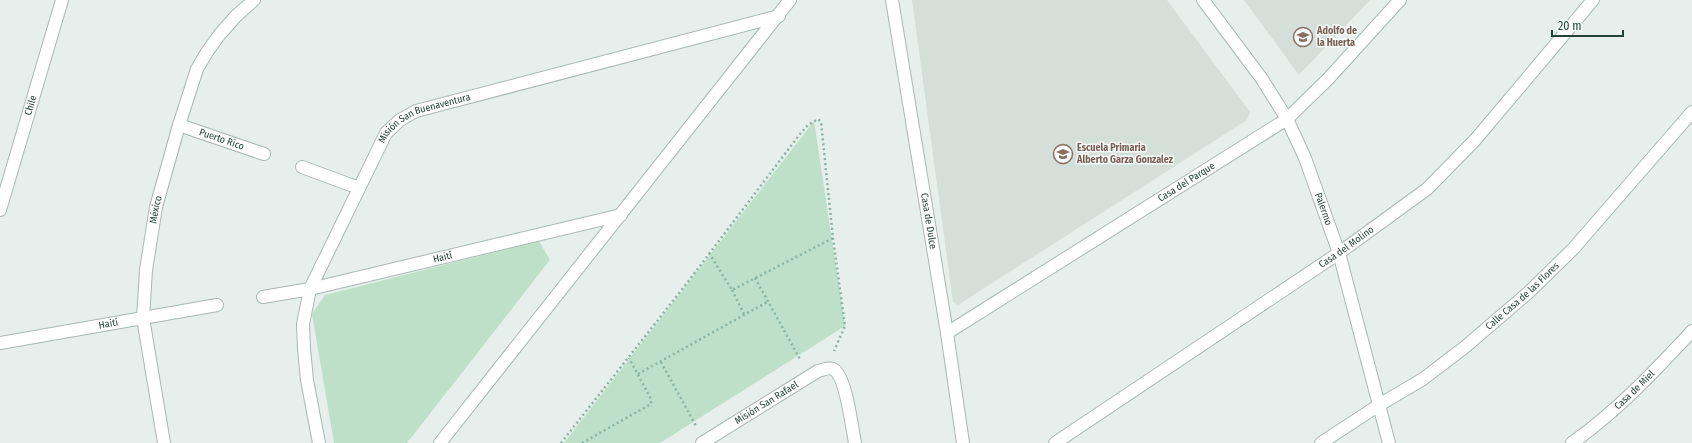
<svg xmlns="http://www.w3.org/2000/svg" width="1692" height="443" viewBox="0 0 1692 443" font-family="'Fira Sans Condensed',sans-serif">
	<rect width="100%" height="100%" fill="#e6efeb"/>
	<g fill="#d4dfda">
		<path d="M912,0H1167L1250,112L1247,120L958,305L953,302Z"/>
		<path d="M1244,0H1370L1299,75Z"/>
	</g>
	<g fill="#bfe0c8">
		<path d="M814,121L845,326L660,443H564Z"/>
		<path d="M539,241L550,260L407,443H334L312,314L325,295Z"/>
	</g>
	<g fill="none" stroke-linecap="round" stroke-linejoin="round">
		<defs>
			<g id="minor">
				<path id="s1" d="M892,0L947,333L963,443"/>
				<path id="s2" d="M1203,0L1262,79L1287,119L1305,158L1339,253L1389,443"/>
				<path id="s3" d="M179,125L264,154"/>
				<path d="M302,167L359,188"/>
				<path id="s4" d="M0,210L62,0"/>
				<path id="s5" d="M263,297L310,289L621,215"/>
				<path id="s6" d="M947,333L1287,119L1328,79L1400,0"/>
				<path id="s7" d="M0,343L217,305"/>
				<path id="s8" d="M164,443L143,318L146,270L156,207L179,125L197,69L207,52L220,34L236,16L254,0"/>
				<path id="s9" d="M319,443L307,380L304,349L303,324L310,289L386,133L400,120L416,111L779,16"/>
				<path d="M440,443L790,0"/>
				<path id="s10" d="M702,443L818,371C823,370 828,367 833,369C846,375 852,428 855,443"/>
				<path id="s11" d="M1055,443L1339,253L1427,189L1475,140L1593,0"/>
				<path id="s12" d="M1321,443L1379,405L1423,379L1465,347L1529,292L1573,249L1692,112"/>
				<path id="s13" d="M1572,443C1616,412 1655,371 1692,331"/>
			</g>
		</defs>
		<use href="#minor" stroke="#a8b8b2" stroke-width="14"/>
		<g stroke="#86b3a5" stroke-width="2.5" stroke-dasharray="2 3" stroke-linecap="butt">
			<path d="M709,253L732,290L833,238"/>
			<path d="M755,278L801,361"/>
			<path d="M732,290L744,314"/>
			<path d="M661,362L696,426"/>
			<path d="M638,374L769,301"/>
			<path d="M561,443L687,283L800,134L808,125L818,119L821,122L833,238L845,326L834,351"/>
			<path d="M582,443L651,404V399L629,358"/>
		</g>
		<use href="#minor" stroke="#fff" stroke-width="12"/>
	</g>
	<defs>
		<symbol id="school-ring" viewBox="-11 -11 22 22"><circle r="9.5" fill="#f7fbf9" stroke="#8d6e63" stroke-width="1.5"/><path d="M0-5L7-2L0 1L-7-2ZM-4 1L0 2.5L4 1V4Q0 6-4 4Z" fill="#8d6e63"/></symbol>
	</defs>
	<g fill-rule="evenodd">
		<use href="#school-ring" x="1292" y="26" width="22" height="22"/>
		<use href="#school-ring" x="1052" y="143" width="22" height="22"/>
	</g>
	<g text-anchor="middle" dominant-baseline="central" stroke-width="3" stroke-linejoin="round" paint-order="stroke">
		<g font-size="10" font-weight="bold" fill="#785e54" stroke="#f7fbf9" text-anchor="start">
			<text x="1317" y="31">Adolfo de<tspan x="1317" dy="12">la Huerta</tspan></text>
			<text x="1077" y="148">Escuela Primaria<tspan x="1077" dy="12">Alberto Garza Gonzalez</tspan></text>
		</g>
		<g font-size="10" fill="#24423a" stroke="#f7fbf9">
			<text stroke="none"><textPath href="#s4" startOffset="109">Chile</textPath></text>
			<text stroke="none"><textPath href="#s9" startOffset="371">Misión San Buenaventura</textPath></text>
			<text stroke="none"><textPath href="#s3" startOffset="45">Puerto Rico</textPath></text>
			<text stroke="none"><textPath href="#s6" startOffset="283">Casa del Parque</textPath></text>
			<text stroke="none"><textPath href="#s2" startOffset="243">Palermo</textPath></text>
			<text stroke="none"><textPath href="#s8" startOffset="236">México</textPath></text>
			<text stroke="none"><textPath href="#s1" startOffset="224">Casa de Dulce</textPath></text>
			<text stroke="none"><textPath href="#s11" startOffset="351">Casa del Molino</textPath></text>
			<text stroke="none"><textPath href="#s5" startOffset="184">Haití</textPath></text>
			<text stroke="none"><textPath href="#s12" startOffset="250">Calle Casa de las Flores</textPath></text>
			<text stroke="none"><textPath href="#s7" startOffset="110">Haití</textPath></text>
			<text stroke="none"><textPath href="#s13" startOffset="82">Casa de Miel</textPath></text>
			<text stroke="none"><textPath href="#s10" startOffset="76">Misión San Rafael</textPath></text>
		</g>
	</g>
	<path d="M1552 30v6h71v-6" fill="none" stroke="#24423a" stroke-width="2"/>
	<text x="1558" y="30" font-size="12" fill="#24423a" stroke="#f7fbf9" stroke-width="3" paint-order="stroke">20 m</text>
</svg>
